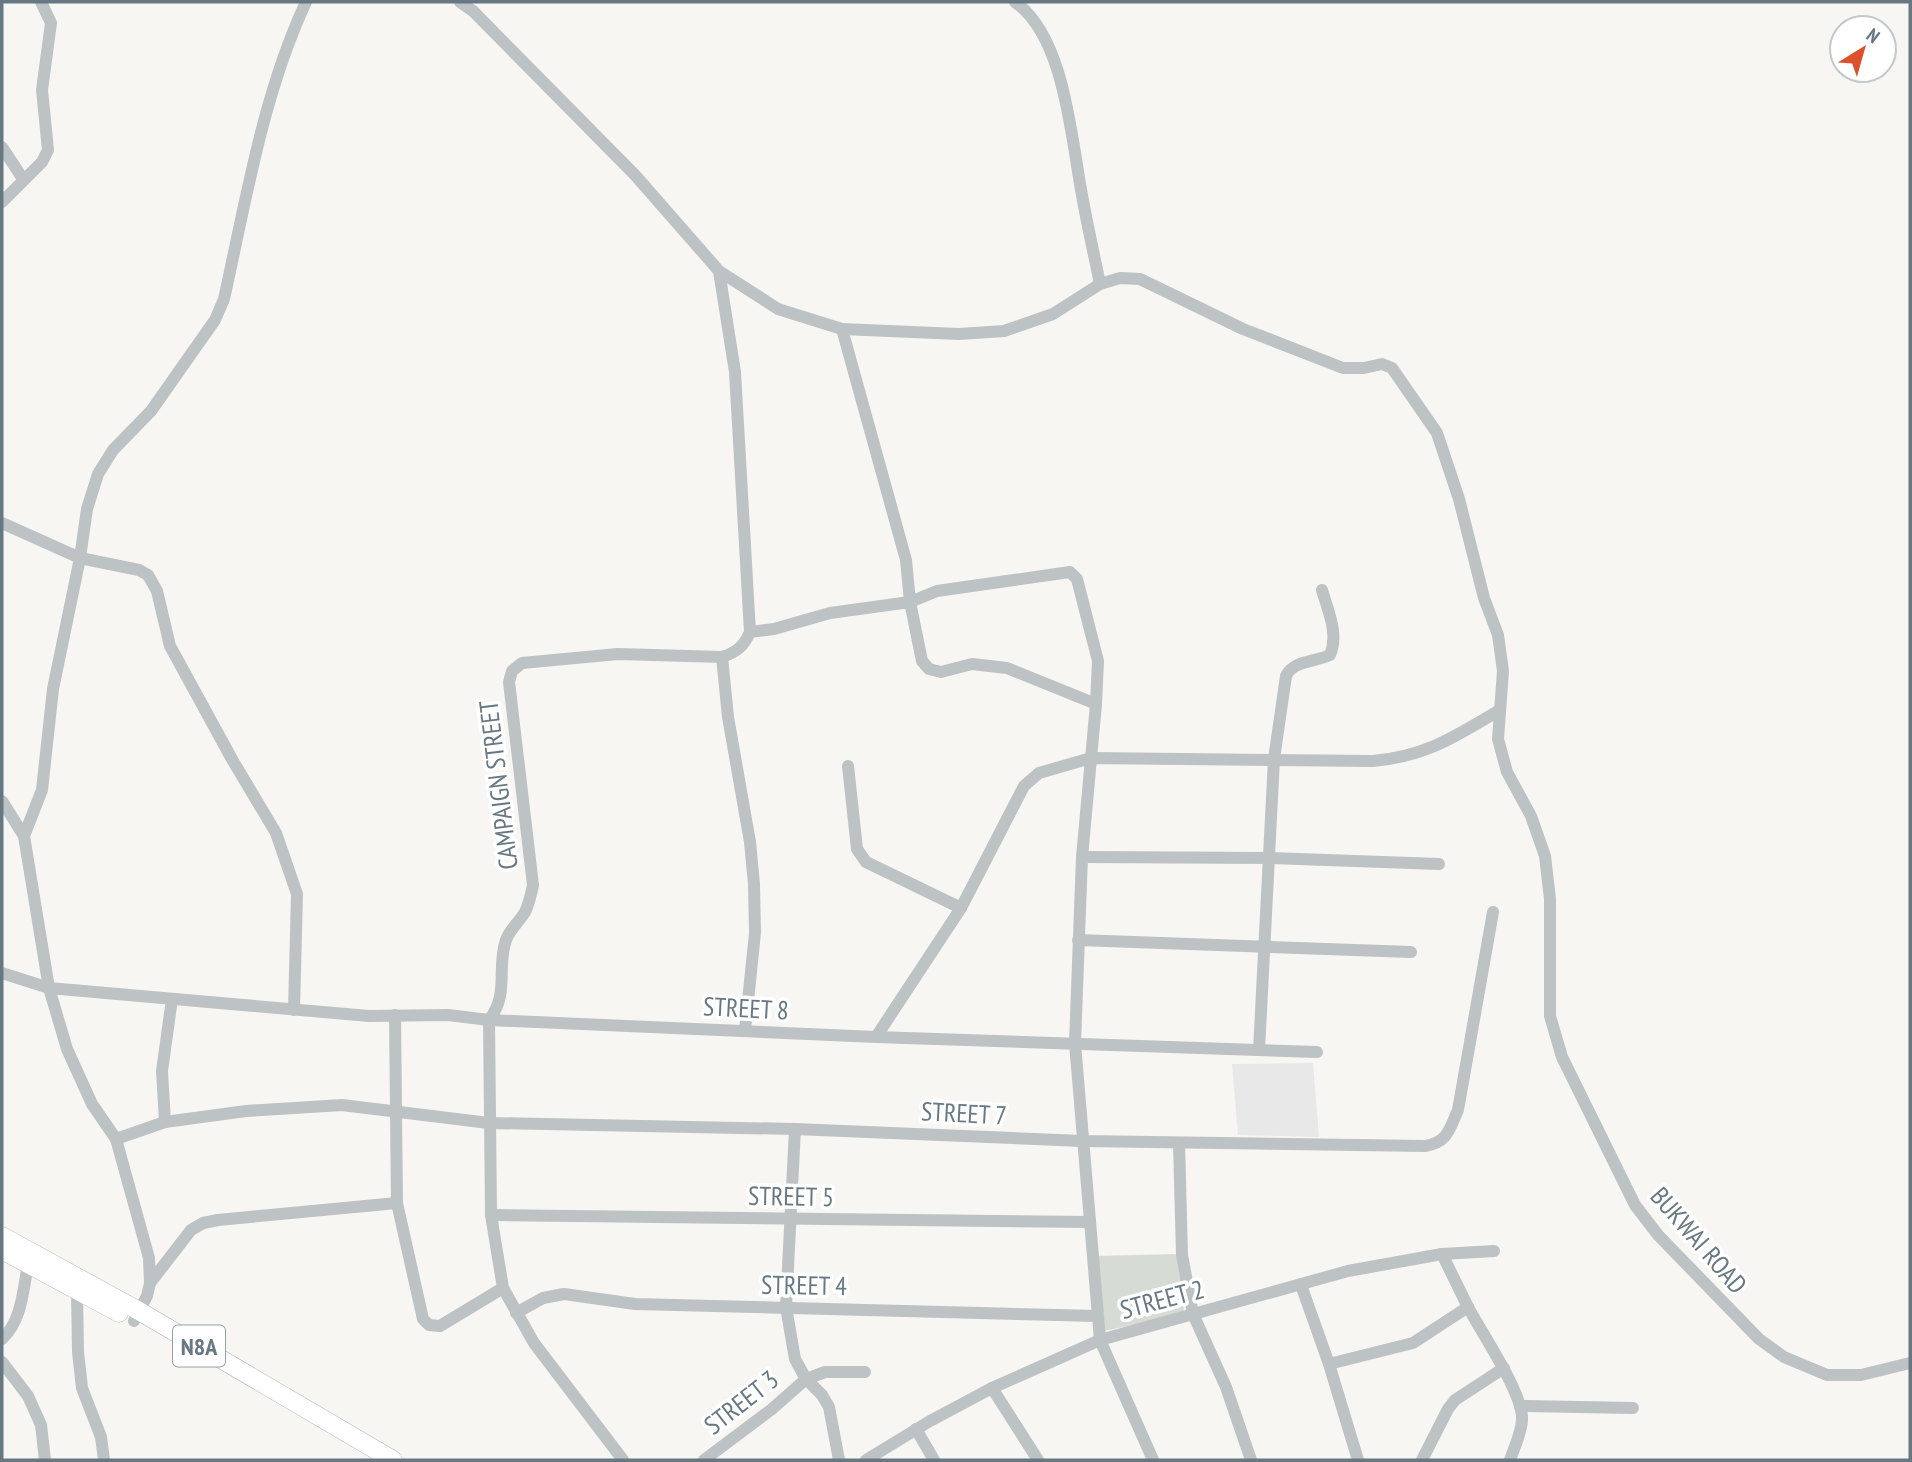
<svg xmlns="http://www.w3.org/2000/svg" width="1912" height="1462" viewBox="0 0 1912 1462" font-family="'PT Sans Narrow',sans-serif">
	<rect width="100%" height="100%" fill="#f7f6f3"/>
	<path fill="#e7e8e7" d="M1313,1063L1319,1137L1238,1135L1232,1064Z"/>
	<path fill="#d6dbd3" d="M1180,1254L1184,1315L1098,1332L1093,1256Z"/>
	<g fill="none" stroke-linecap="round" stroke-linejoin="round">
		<defs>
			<g id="highway">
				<path d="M2,1236L139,1311L393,1460"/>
				<path d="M2,1250L119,1313"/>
			</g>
		</defs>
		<use href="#highway" stroke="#b1b5b8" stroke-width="19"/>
		<g stroke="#bdc2c5" stroke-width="12">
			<path d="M460,2L473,11L635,175L719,271L778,309L842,329L959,334L1004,331L1053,314L1100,284L1120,278L1140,279L1243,329L1343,368H1364L1382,364L1392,368L1437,433L1459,499L1484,598L1498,635L1503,671L1498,739L1507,772L1531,816L1545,856L1550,899V1016L1562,1057L1635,1205L1658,1235L1759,1339L1784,1357L1827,1375H1861L1910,1363"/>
			<path d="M1015,2C1065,37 1071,138 1082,195C1087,224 1094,254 1100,284"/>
			<path d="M2,147L23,179"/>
			<path d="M2,202L42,162L48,150L42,90L51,23L41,2"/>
			<path d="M842,329L906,560L910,602L922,661L929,669L941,672L972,664L1007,668L1096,704L1082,857L1075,1043L1100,1340L1153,1460"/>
			<path d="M2,523L80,558L139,570L148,575L157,591L170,646L233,761L276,833L297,894L294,1010"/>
			<path d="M750,632L774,629L830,613L910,602L937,591L1070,572L1077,579L1098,661L1096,704"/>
			<path d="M722,657L728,717L750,842L754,884L755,933L745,1030"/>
			<path d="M848,766L857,849L866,862L961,908"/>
			<path d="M2,801L24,836"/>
			<path d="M1082,857L1269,858L1439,864"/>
			<path d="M1078,940L1411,952"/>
			<path d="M2,973L49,988L369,1016L448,1015L489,1020L876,1037L1317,1052"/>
			<path d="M395,1015L397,1203L423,1319L429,1325L440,1326L503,1288"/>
			<path d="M876,1037L961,908L1024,786L1039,773L1091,758L1373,761C1427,756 1454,737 1500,710"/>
			<path d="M1259,1050L1274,759L1286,676C1293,660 1316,662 1330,655C1339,634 1328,611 1322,590"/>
			<path d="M165,1122L162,1071L172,999"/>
			<path d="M795,1129L786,1307L795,1359L806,1379L822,1395L829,1407L839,1460"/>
			<path d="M116,1139L165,1122L246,1111L342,1105L489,1123L795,1129L1082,1141L1425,1146C1448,1142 1449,1130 1458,1110L1493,912"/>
			<path d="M1179,1143L1182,1255L1193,1314L1226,1387L1251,1460"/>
			<path d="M491,1215L1090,1222"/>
			<path d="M1442,1254L1468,1307"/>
			<path d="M150,1283L191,1230L203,1223L218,1220L397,1203"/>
			<path d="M1301,1285L1329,1364L1358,1460"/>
			<path d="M77,1291L78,1352L82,1388L101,1437L104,1460"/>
			<path d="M516,1313L543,1298L564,1294L635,1304L1097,1316"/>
			<path d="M134,1321L147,1296L150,1283L149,1258L116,1139L92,1104L67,1049L49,988L24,836L42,790L53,689L80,558L87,509L98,474L113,450L151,411L215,320L224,299C246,200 263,94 306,2"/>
			<path d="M2,1339C22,1321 23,1290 28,1264"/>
			<path d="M2,1362L28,1396L41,1425L45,1460"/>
			<path d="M1329,1364L1413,1343L1468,1307C1481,1332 1523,1393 1522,1419C1522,1432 1514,1448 1510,1460"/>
			<path d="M992,1388L1038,1460"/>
			<path d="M1520,1406L1633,1408"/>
			<path d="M916,1429L934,1460"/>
			<path d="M623,1460L534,1343L503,1288L491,1215L489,1020C510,993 496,968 506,940C510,929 519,922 525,912C529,904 531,895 533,885L509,682L512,671L522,663L618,654L722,657C737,652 744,646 750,632L735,372L719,271"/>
			<path d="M704,1460L772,1409L806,1379L825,1372H865"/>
			<path d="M866,1460L930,1421L992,1388L1100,1340L1348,1271L1442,1254L1494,1251"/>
			<path d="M1422,1460L1448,1409L1455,1400L1504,1368"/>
		</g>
		<use href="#highway" stroke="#fff" stroke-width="18"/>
	</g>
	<g text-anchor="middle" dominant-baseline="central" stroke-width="7" stroke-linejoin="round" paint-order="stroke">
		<rect fill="#fff" stroke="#95a0a8" stroke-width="2" x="173" y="1325.5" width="52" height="41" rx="5"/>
		<g font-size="24" font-weight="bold" fill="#677883">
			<text x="199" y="1346">N8A</text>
		</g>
		<g font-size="26" fill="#677883" stroke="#fff">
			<text transform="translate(498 785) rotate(-97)">CAMPAIGN STREET</text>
			<text transform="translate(746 1008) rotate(3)">STREET 8</text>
			<text transform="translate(964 1113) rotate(3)">STREET 7</text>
			<text transform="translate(791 1196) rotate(1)">STREET 5</text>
			<text transform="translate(1699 1240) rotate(49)">BUKWAI ROAD</text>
			<text transform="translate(804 1285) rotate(1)">STREET 4</text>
			<text transform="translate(1162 1299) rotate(-15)">STREET 2</text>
			<text transform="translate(741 1402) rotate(-38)">STREET 3</text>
		</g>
	</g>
	<rect width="1912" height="1462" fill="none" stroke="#677883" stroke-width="7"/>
	<g transform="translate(1863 49) rotate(37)"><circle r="33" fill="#ffffff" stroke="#c2c9cd" stroke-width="2"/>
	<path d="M0-5L12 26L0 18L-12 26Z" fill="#dd502d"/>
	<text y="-10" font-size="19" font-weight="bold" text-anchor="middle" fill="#677883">N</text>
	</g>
</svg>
